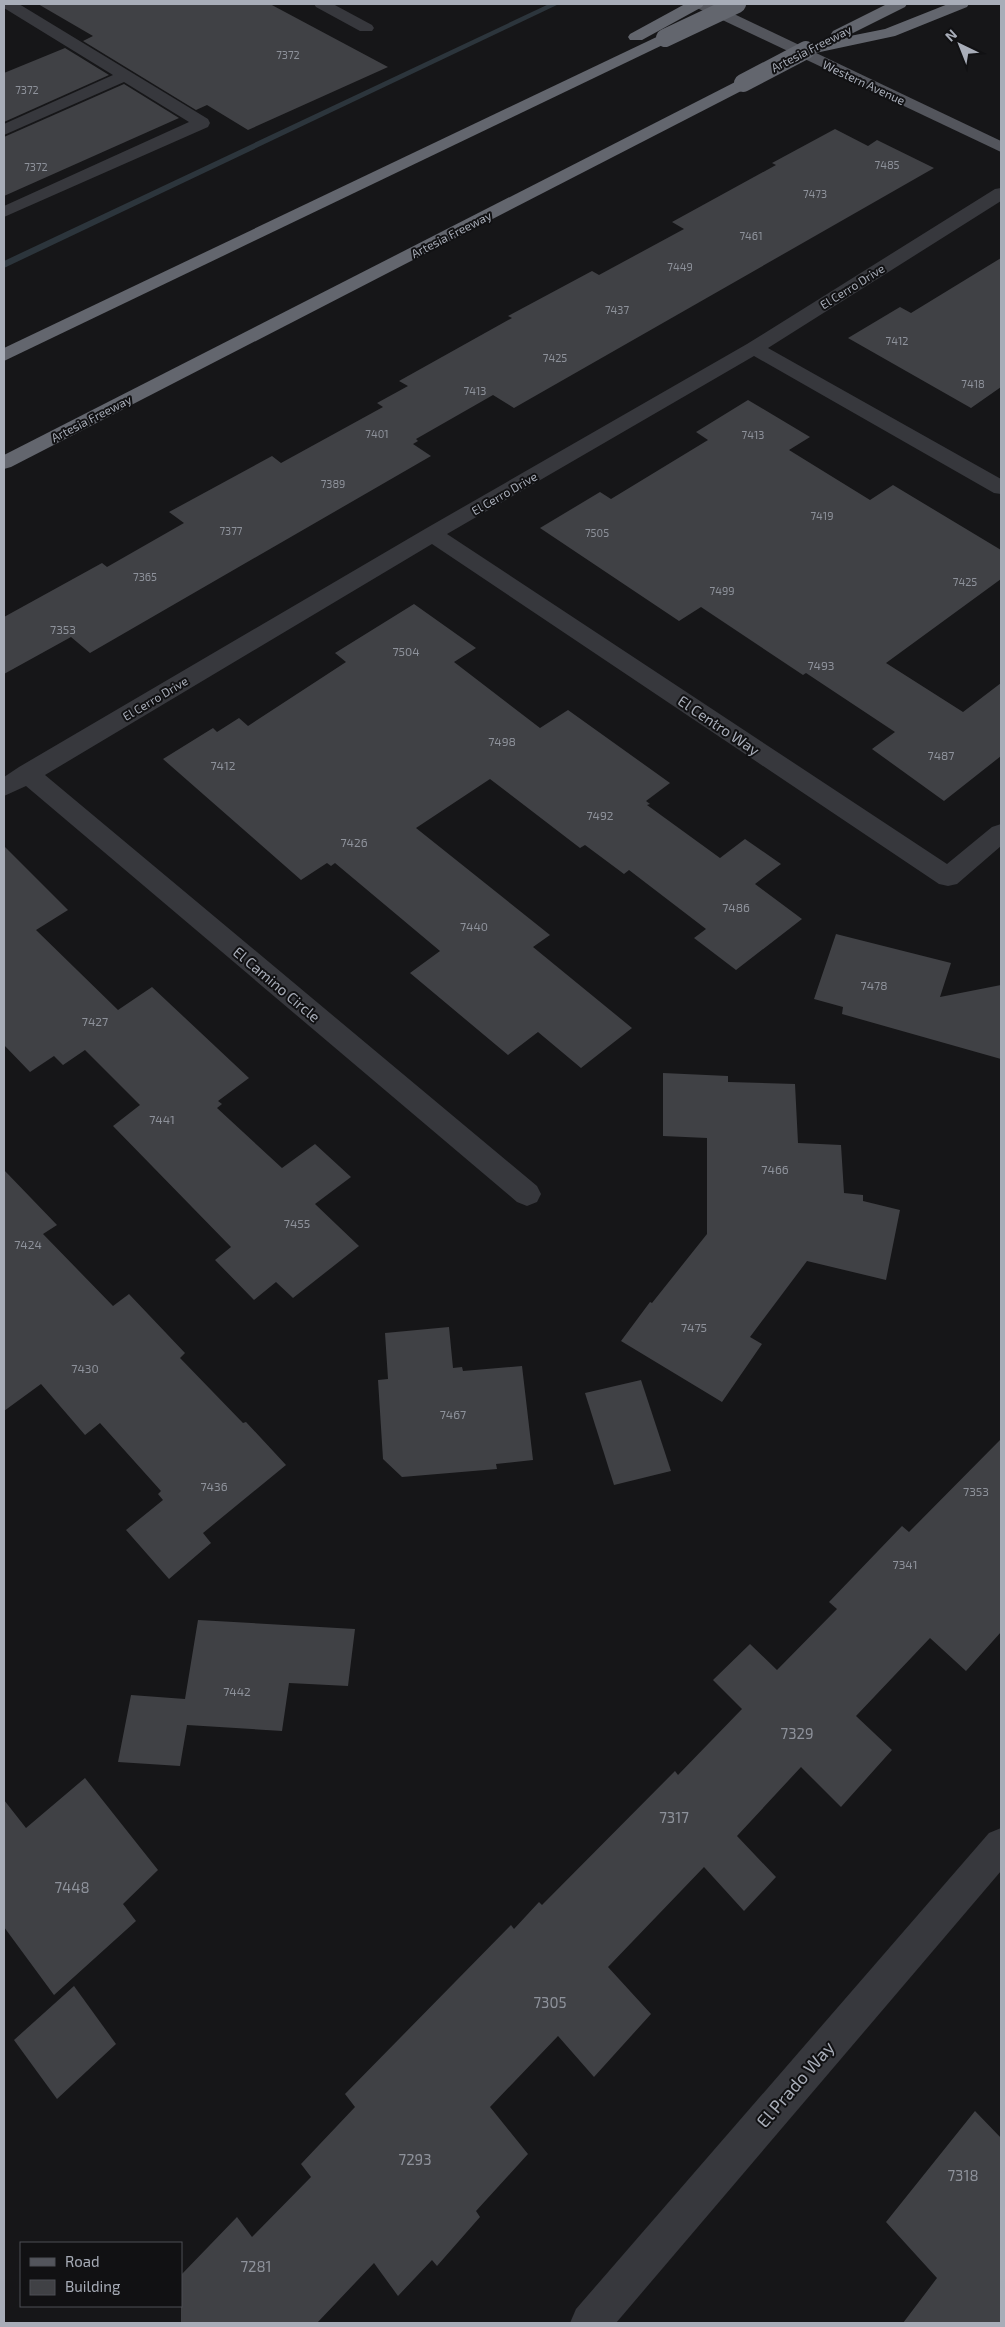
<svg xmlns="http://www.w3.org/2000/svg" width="1005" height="2327" viewBox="0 0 1005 2327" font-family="'Exo 2',sans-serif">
	<rect width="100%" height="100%" fill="#161618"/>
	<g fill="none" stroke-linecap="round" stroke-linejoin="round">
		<path fill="#2c353c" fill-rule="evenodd" d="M549,4H559L4,268V261Z"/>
	</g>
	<g fill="#404145">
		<path d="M38,4H270L388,67L248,130L207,105L196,110L83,41L93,36Z"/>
		<path d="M65,48L109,75L4,122V73Z"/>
		<path d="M124,84L179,118L4,196V137Z"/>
		<path d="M835,129L868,146L877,140L934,168L514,408L493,395L416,439L418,441L413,444L431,456L90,653L71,637L4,674V617L102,563L107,567L184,523L169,512L272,456L281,463L383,407L377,403L408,386L399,381L512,318L508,316L592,271L599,275L684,229L672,222L776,165L772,163Z"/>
		<path d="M1001,258V387L971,408L848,338L900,307L911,313Z"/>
		<path d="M748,400L810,437L789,450L870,500L893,485L1001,550V579L886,663L963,712L1001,683V756L944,801L872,749L895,732L806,673L803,675L701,607L679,621L540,528L600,492L611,499L708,440L696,432Z"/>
		<path d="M414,604L476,648L454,662L540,728L568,710L670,783L646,801L650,804L647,805L720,858L745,839L781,864L755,884L802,919L736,970L694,938L706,929L629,870L624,874L585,845L580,848L490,779L416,828L550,935L533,947L632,1028L581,1068L538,1032L508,1055L410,973L440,951L335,863L331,866L327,863L301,880L163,759L213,728L217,732L239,718L248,726L346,662L335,653Z"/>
		<path d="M4,846L68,910L36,930L118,1010L152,987L249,1078L218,1101L222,1104L217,1108L282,1168L315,1144L351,1177L315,1204L359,1246L293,1298L276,1282L254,1300L215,1260L231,1247L113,1126L140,1105L85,1050L63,1065L54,1056L30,1072L4,1045Z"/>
		<path d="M836,934L951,963L940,997L1001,985V1059L842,1014L843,1007L814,999Z"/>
		<path d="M663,1073L728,1076V1082L795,1084L798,1143L841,1145L844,1193L863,1195V1201L900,1210L886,1280L807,1261L750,1337L762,1344L722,1402L621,1341L650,1302L652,1303L707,1234V1138L663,1136Z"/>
		<path d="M4,1170L57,1225L43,1234L113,1306L129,1294L185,1353L180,1358L243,1423L246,1422L286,1465L203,1533L211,1543L169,1579L126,1530L163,1500L158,1494L161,1491L100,1423L85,1435L41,1384L4,1411Z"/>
		<path d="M449,1327L453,1368L462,1367L463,1371L522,1366L533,1460L496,1464L497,1469L402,1477L383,1459L378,1380L388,1379L385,1333Z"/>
		<path d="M641,1380L671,1471L614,1485L585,1393Z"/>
		<path d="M1001,1439V1632L966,1671L930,1638L856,1716L892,1750L841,1807L801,1767L737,1836L776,1877L744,1911L704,1867L608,1967L651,2014L594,2077L558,2036L490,2107L528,2154L476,2211L480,2217L437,2266L432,2260L398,2296L374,2263L317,2323H181V2275L237,2217L252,2237L311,2177L301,2164L355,2107L345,2094L511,1925L514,1929L539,1902L542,1905L675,1771L678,1775L742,1709L713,1680L750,1644L777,1670L837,1609L829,1602L902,1526L909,1532Z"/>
		<path d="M198,1620L355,1629L348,1686L289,1683L282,1731L187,1725L180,1766L118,1762L131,1695L185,1699Z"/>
		<path d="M85,1778L158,1870L123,1904L136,1921L54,1995L4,1927V1800L26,1828Z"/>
		<path d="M74,1986L116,2044L57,2099L14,2040Z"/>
		<path d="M975,2111L1001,2138V2323H903L937,2278L886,2222Z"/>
	</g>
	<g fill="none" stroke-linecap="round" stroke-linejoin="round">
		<g fill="#37383d" fill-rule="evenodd">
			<path d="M4,4H19L208,119L210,123L208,127L4,217V206L189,122L124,82L4,135V124L113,75L4,8Z"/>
			<path d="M314,4H333L372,25L374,28L372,31H360L316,7Z"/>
			<path d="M1001,188V201L768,348L1001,479V494L994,493L754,356L447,534L947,864L992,827L1001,824V846L957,884L948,886L939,884L432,544L45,775L537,1186L541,1194L537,1202L527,1206L517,1202L26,786L4,796V777L19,767L425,529L747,344L995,189Z"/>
			<path d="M1001,1828V1871L616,2323H570L576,2309L989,1833Z"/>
		</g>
		<path fill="#53555c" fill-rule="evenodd" d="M693,4H713L1001,141V152L695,7Z"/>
		<g fill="#63666e" fill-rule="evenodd">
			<path d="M685,4H704L702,7L642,40H630L628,37L630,34Z"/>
			<path d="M887,4H907L905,7L845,37L885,29L948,4H969L967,7L895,36L806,55L800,53L798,50L800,47L838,39L831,34L833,31Z"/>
			<path d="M665,33L671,35L673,38L671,41L4,361V348Z"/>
			<path d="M743,78L749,79L751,83L749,87L11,467L4,469V455Z"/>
		</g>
		<g stroke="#63666e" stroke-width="18">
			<path d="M665,38L737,4"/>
			<path d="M743,83L806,50"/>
		</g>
	</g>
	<g text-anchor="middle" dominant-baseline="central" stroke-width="4" stroke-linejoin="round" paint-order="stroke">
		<g font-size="11" fill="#8e929b">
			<text x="288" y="54">7372</text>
			<text x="27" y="89">7372</text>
			<text x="887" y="164">7485</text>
			<text x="36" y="166">7372</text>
			<text x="815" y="193">7473</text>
			<text x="751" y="235">7461</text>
			<text x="680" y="266">7449</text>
			<text x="617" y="309">7437</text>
			<text x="897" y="340">7412</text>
			<text x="555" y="357">7425</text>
			<text x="973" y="383">7418</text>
			<text x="475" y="390">7413</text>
			<text x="377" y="433">7401</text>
			<text x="753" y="434">7413</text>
			<text x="333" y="483">7389</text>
			<text x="822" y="515">7419</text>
			<text x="231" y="530">7377</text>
			<text x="597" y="532">7505</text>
			<text x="145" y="576">7365</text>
			<text x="965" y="581">7425</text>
			<text x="722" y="590">7499</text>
		</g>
		<g font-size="12" fill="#a8adb8" stroke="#111113">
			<text transform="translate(811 48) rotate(-27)">Artesia Freeway</text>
			<text transform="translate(864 82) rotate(25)">Western Avenue</text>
			<text transform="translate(451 234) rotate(-27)">Artesia Freeway</text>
			<text transform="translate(852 286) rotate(-32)">El Cerro Drive</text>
			<text transform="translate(91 418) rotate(-27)">Artesia Freeway</text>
			<text transform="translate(504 493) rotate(-30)">El Cerro Drive</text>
			<text transform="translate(155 698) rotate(-31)">El Cerro Drive</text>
		</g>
		<g font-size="12" fill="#8e929b">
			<text x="63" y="629">7353</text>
			<text x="406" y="651">7504</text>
			<text x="821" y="665">7493</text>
			<text x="502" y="741">7498</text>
			<text x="941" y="755">7487</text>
			<text x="223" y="765">7412</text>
			<text x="600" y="815">7492</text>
			<text x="354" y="842">7426</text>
			<text x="736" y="907">7486</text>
			<text x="474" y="926">7440</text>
			<text x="874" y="985">7478</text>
			<text x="95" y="1021">7427</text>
			<text x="162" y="1119">7441</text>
			<text x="775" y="1169">7466</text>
			<text x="297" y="1223">7455</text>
			<text x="28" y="1244">7424</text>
			<text x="694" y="1327">7475</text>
			<text x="85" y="1368">7430</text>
			<text x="453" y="1414">7467</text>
			<text x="214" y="1486">7436</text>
			<text x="976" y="1491">7353</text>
			<text x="905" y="1564">7341</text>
			<text x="237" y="1691">7442</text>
		</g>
		<g font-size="15" fill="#a8adb8" stroke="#111113">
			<text transform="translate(719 725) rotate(34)">El Centro Way</text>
			<text transform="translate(277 984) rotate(40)">El Camino Circle</text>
		</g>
		<g font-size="15" fill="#8e929b">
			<text x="797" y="1733">7329</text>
			<text x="674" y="1817">7317</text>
			<text x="72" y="1887">7448</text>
			<text x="550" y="2002">7305</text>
			<text x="415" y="2159">7293</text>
			<text x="963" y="2175">7318</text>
			<text x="256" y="2266">7281</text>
		</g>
		<g font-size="18" fill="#a8adb8" stroke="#111113">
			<text transform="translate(795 2084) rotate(-49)">El Prado Way</text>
		</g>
	</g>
	<rect width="1005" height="2327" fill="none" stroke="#a8adb8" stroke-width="10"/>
	<rect x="20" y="2242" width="162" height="65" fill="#111113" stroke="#4d4f55"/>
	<rect x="30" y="2258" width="25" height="8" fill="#53555c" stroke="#4d4f55"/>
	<text x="65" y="2267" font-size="15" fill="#a8adb8">Road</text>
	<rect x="30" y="2280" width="25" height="15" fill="#404145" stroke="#4d4f55"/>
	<text x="65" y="2292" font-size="15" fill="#a8adb8">Building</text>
	<g transform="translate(960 45) rotate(317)" stroke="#111113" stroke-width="4" paint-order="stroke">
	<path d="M0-4L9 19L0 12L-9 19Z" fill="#a8adb8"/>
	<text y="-8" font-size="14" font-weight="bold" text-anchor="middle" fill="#a8adb8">N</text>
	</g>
</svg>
